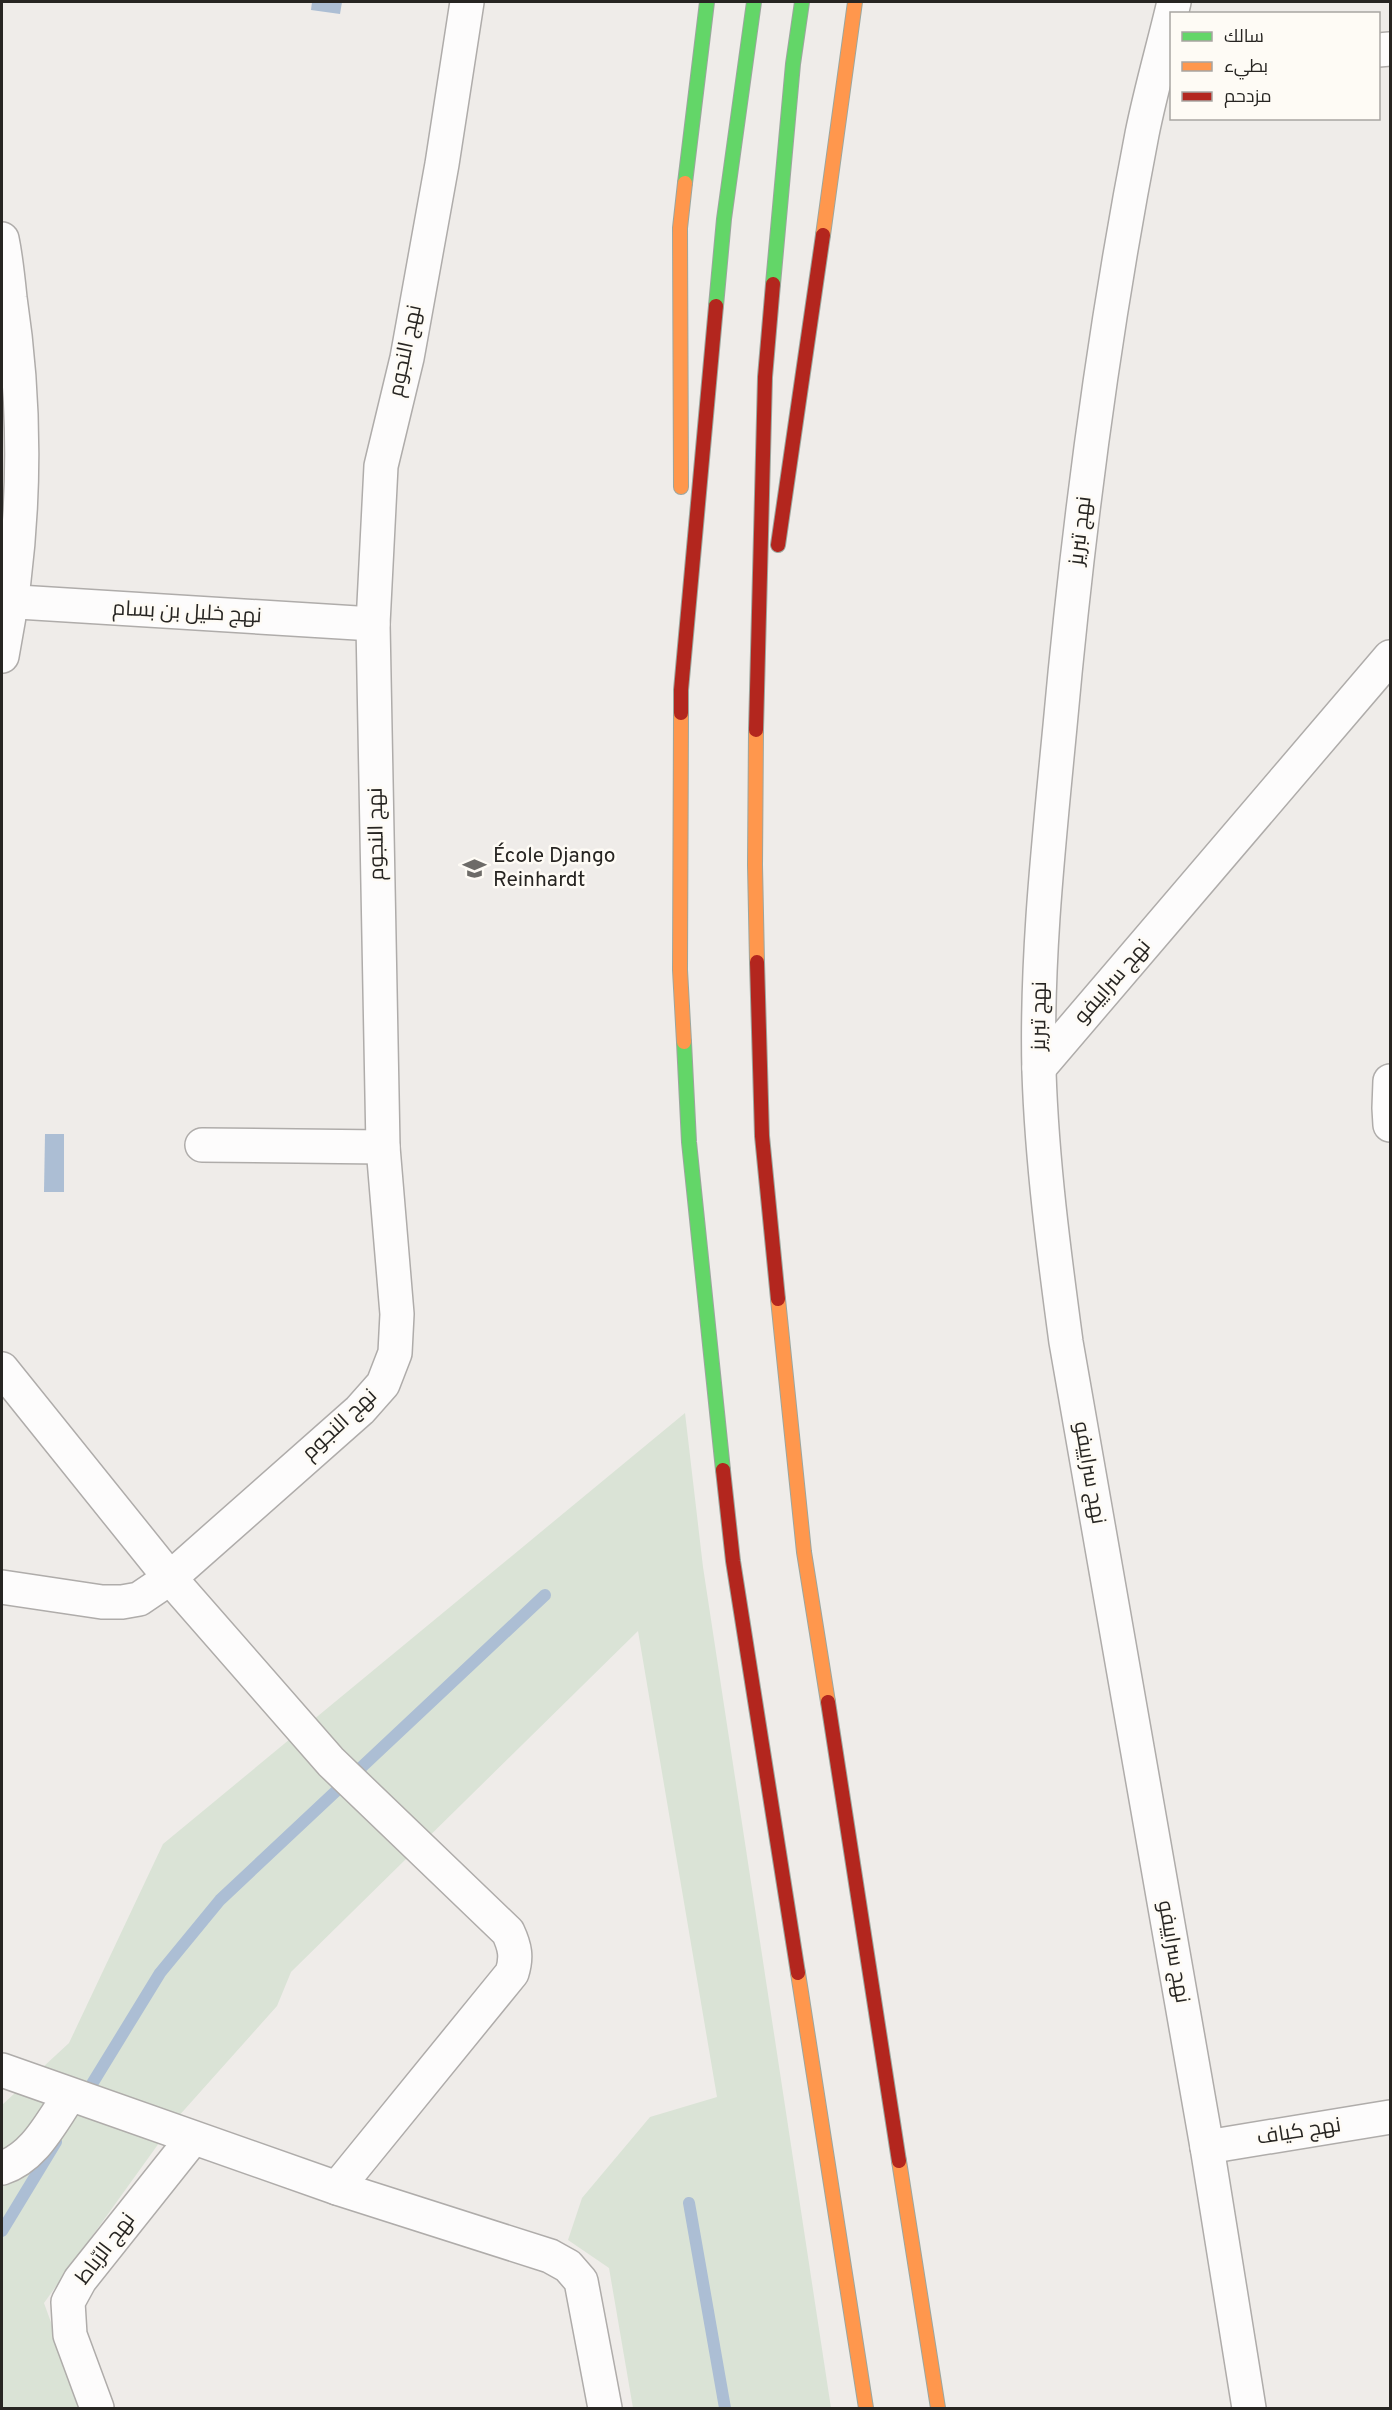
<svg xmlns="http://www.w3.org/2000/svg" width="1392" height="2410" viewBox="0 0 1392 2410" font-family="Overpass,Cairo,sans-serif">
	<rect width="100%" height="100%" fill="#efece9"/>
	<path fill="#dae3d6" d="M685,1413L703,1567L831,2408H633L609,2268L568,2240L582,2198L650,2117L717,2097L638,1631L291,1972L277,2006L177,2118L44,2303L82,2408H2V2105L69,2043L163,1844Z"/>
	<g fill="#acbed4">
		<path d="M312,2H342L340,14L311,10Z"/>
		<path d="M45,1134H64V1192H44Z"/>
	</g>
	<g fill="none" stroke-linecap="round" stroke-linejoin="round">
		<g stroke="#acbed4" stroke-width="12">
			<path d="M84,2097L160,1973L220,1900L545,1595"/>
			<path d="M689,2203L725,2408"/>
			<path d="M2,2231L56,2142"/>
		</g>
		<defs>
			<g id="street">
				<path d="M1174,2C1164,45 1151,89 1142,134C1104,329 1078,528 1060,726C1049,841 1036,957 1039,1072C1042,1163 1054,1253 1066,1342L1207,2147L1249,2408"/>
				<path d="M1378,50L1390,49"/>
				<path d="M2,239C6,258 8,278 10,298C28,417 25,538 2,656"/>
				<path d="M2,601L373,624"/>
				<path d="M1039,1068L1390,657"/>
				<path d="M1390,1081L1389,1108L1390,1125"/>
				<path d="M202,1145L383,1147"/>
				<path d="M2,1369L170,1578L331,1762L508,1932C515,1947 517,1957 512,1973L337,2188"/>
				<path d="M2,1587L102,1602H122L139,1599L170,1578L360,1410L383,1384L395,1353L397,1314L383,1147L373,624L381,466L407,358L442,164L467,2"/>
				<path d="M2,2070L337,2188L550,2256L568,2266L581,2281L605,2408"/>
				<path d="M1207,2147L1390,2117"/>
				<path d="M2,2168C35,2157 51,2122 70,2095"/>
				<path d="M97,2408L70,2335L68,2302L80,2280L193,2138"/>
			</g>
			<g id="fast">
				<path d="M685,183L707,2"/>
				<path d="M773,284L793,64L802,2"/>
				<path d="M716,306L724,219L754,2"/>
				<path d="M684,1042L689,1142L723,1470"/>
			</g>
			<g id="slow">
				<path d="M823,235L855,2"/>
				<path d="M681,487L680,228L685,183"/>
				<path d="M681,713L680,970L684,1042"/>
				<path d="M756,730L755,865L757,962"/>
				<path d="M778,1299L804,1552L828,1702"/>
				<path d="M798,1973L866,2408"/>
				<path d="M899,2161L938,2408"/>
			</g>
			<g id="jam">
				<path d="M778,545L823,235"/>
				<path d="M681,713V690L716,306"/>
				<path d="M756,730L765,377L773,284"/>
				<path d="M757,962L762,1136L778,1299"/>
				<path d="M723,1470L733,1561L798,1973"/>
				<path d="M828,1702L899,2161"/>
			</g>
		</defs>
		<use href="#street" stroke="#afacaa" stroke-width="36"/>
		<use href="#fast" stroke="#9ca69e" stroke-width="16"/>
		<use href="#slow" stroke="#9ca69e" stroke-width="16"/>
		<use href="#jam" stroke="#9ca69e" stroke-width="16"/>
		<use href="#street" stroke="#fdfcfc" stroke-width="33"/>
		<use href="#fast" stroke="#63d668" stroke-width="14"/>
		<use href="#slow" stroke="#ff974d" stroke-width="14"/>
		<use href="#jam" stroke="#b3261e" stroke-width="14"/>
	</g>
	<defs>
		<symbol id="school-bare" viewBox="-9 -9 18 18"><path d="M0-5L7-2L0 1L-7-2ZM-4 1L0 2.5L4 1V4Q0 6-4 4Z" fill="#6d6b68" stroke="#fefbf5" stroke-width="2.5" paint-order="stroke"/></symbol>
	</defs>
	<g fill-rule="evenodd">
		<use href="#school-bare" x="458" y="852" width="33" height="33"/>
	</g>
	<g text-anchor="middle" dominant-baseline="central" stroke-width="5" stroke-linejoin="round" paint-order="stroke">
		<g font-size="21" fill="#272522" stroke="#fefbf5">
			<text transform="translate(406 351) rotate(-78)">نهج النجوم</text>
			<text transform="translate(1081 531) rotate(-83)">نهج تبريز</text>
			<text transform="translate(187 613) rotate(3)">نهج خليل بن بسام</text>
			<text transform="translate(377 834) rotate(-91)">نهج النجوم</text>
			<text transform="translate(1113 982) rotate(-49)">نهج سراييفو</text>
			<text transform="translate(1040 1016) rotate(-89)">نهج تبريز</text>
			<text transform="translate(340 1425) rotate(-43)">نهج النجوم</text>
			<text transform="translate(1089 1473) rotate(80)">نهج سراييفو</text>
			<text transform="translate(1173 1952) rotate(80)">نهج سراييفو</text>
			<text transform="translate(1299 2132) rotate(-9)">نهج كياف</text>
			<text transform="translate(106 2249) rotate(-53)">نهج الرّباط</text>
		</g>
		<g font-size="21" fill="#272522" stroke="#fefbf5" text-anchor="start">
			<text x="493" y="856">École Django<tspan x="493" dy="24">Reinhardt</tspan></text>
		</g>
	</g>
	<rect width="1392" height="2410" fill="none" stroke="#272522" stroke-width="6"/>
	<rect x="1170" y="12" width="210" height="108" fill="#fefbf5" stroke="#a8a5a1" stroke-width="1.5"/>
	<rect x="1182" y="32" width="30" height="9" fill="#63d668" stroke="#a8a5a1" stroke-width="1.5"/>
	<text x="1224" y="42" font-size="18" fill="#272522">سالك</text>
	<rect x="1182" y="62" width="30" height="9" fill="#ff974d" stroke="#a8a5a1" stroke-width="1.5"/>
	<text x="1224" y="72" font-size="18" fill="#272522">بطيء</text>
	<rect x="1182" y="92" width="30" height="9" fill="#b3261e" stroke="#a8a5a1" stroke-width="1.5"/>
	<text x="1224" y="102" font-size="18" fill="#272522">مزدحم</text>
</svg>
